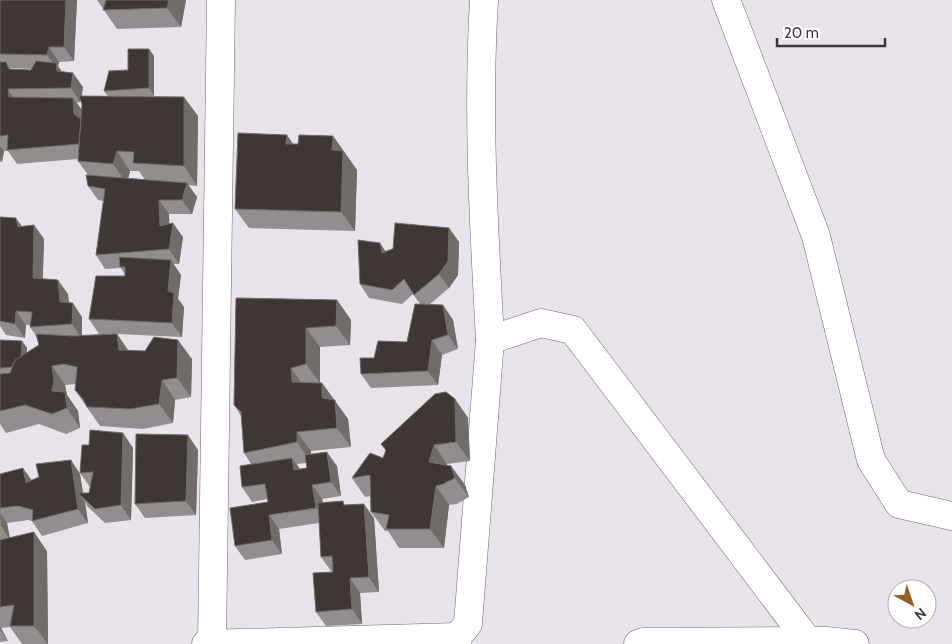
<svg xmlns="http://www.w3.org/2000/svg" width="952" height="644" viewBox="0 0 952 644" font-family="Cabin,sans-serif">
	<rect width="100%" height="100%" fill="#e8e3eb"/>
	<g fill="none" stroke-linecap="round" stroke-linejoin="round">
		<defs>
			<g id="minor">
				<path d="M484,0C477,114 484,227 490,340"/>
				<path d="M726,0L816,236L871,460L899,504L952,516"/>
				<path d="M206,644L457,637"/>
				<path d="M212,644L221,0"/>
				<path d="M457,644V637L468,624L490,340L541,323L573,330L808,641V644"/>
				<path d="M638,644L643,642L826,641L855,644"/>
			</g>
		</defs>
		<use href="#minor" stroke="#6b666d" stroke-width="29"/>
		<use href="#minor" stroke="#fff" stroke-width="28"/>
	</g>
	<g fill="#938d8f" fill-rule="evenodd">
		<path d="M0,0H77L74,61L59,62L58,66L62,72L83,87L82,96H108L104,91L128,70L149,49L154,56V96H141L198,116L197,186L188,185L197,197L192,214H169V224L183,237L179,264H173L181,275L178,299L184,307L182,337L117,334L128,350L192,359L191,397L175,400L173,423L143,429L100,426L75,390L76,384L65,385L67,395L78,411L80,428L66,434L39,424L6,433L0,424V340L22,341L27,348V353L39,345L37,337L30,327V325H26L25,338L6,335L0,326V217L22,226L34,225L44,239L43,279L68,294L69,303L82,317V335L109,334H99L89,319L125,276V275L121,268L105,269L96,255L104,201L98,200L88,186V175L78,161V159L17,164L8,151H4L2,162H0ZM10,68L32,69L31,70L11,69ZM81,101L82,104V110L77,103L80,102ZM130,171H139L145,180L128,178Z"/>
		<path d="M97,0H186L181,27L117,29Z"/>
		<path d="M333,136L357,170L355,231L249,228L235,209L293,144H298Z"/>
		<path d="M449,228L459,242L458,275L449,288L429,305H443L453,320L458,349L442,355L438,385L371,388L361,374L374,358L407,342L420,304L413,294L402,304L369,298L360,284L380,243L385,251Z"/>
		<path d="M236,298L337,300L351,320L350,345L320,347V383H322L348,419L351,447L311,451V454L337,466L341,496L322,499L323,502L346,505L374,518L379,592L360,593L362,624L326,626L316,612L333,572L331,571L321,557L319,523L279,529L282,554L245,560L235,546L268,502L267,499L252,502L242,487L251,464L244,453L241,416L234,405ZM306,463L307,468L300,469L297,464Z"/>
		<path d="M455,399L468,418L470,461L447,464V465L451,466L465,485L469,497L457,504L449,505L444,548H399L388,531H385L371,512V496L365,497L352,478L383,458Z"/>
		<path d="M123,433L133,448L131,520L105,523L88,507L85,502L88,523L42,536L32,521L28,520L7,523L10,538L47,551L48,644H22L10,627L1,628L8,641L0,642V474L31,480L39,477L71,460L80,474L83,493H89L90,487L80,473L89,445Z"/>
		<path d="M198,450L196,515L145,518L135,504Z"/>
	</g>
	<g fill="#716b6a">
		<path d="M66,0H77L74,61L64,47Z"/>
		<path d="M169,0H186L181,27L167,8Z"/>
		<path d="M49,47L59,62L58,66L66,77L57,71V69L47,55Z"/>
		<path d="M149,49L154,56V96L149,88Z"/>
		<path d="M73,73L83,87L80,102L71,88Z"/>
		<path d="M8,89L17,104L9,97Z"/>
		<path d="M184,97L198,116L197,186L184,166Z"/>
		<path d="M73,98L83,112V127L74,114Z"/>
		<path d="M287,135L300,154L286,144Z"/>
		<path d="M333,136L357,170L355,231L341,212L332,150Z"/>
		<path d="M0,146L4,151L2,162L0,159Z"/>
		<path d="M117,151L130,171L127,184L113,164Z"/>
		<path d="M187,183L197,197L192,214L182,200Z"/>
		<path d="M159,200L169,214L170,240L160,226Z"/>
		<path d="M16,218L26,232L18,227Z"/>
		<path d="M173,223L183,237L179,264L169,249Z"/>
		<path d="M34,225L44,239L42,292L33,278Z"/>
		<path d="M449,228L459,242L458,275L449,288L439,274Z"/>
		<path d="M380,243L389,257L382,253Z"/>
		<path d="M171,260L181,275L178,299L184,307L182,337L172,323L168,291Z"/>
		<path d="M58,280L68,294L70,316L60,302Z"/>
		<path d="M337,300L351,320L350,345L336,326Z"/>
		<path d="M73,303L82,317V339L72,324Z"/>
		<path d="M443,305L453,320L458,349L448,335Z"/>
		<path d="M16,311L26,325L25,338L15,324Z"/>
		<path d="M306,328L320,347V383L306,364Z"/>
		<path d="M117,334L130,353L119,350Z"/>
		<path d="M178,340L192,359L191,397L177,378Z"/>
		<path d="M432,340L442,355L438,385L428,371Z"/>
		<path d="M22,341L27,348L25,374L20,366Z"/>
		<path d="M52,366L65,385L67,395L78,411L80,428L67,408L52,391Z"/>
		<path d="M291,368L305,388L292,382Z"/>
		<path d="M162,380L175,400L173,423L159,404Z"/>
		<path d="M322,383L348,419L351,447L337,428L322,398Z"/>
		<path d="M455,399L468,418L470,461L456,442Z"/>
		<path d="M297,432L311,451L310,462L297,442Z"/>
		<path d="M123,433L133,448L131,520L121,505Z"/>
		<path d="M188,435L198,450L196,515L186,501Z"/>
		<path d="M434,445L447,464L443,481L429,462Z"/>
		<path d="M327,452L337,466L341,496L331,482Z"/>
		<path d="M292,458L302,472L294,470Z"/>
		<path d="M71,460L80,474L84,499L78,493L85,502L88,523L78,509Z"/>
		<path d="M451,466L465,485L469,497L455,478Z"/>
		<path d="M23,468L33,482L26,483Z"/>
		<path d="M312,485L322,499L326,522L316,508Z"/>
		<path d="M436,486L449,505L444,548L430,529Z"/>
		<path d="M364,504L374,518L379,592L369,577Z"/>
		<path d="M0,513L7,523L10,540L1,526Z"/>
		<path d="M269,515L279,529L282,554L272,540Z"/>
		<path d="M34,532L47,551L48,644L34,626Z"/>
		<path d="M350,578L360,593L362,624L352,609Z"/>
		<path d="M0,626L1,628L8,641L0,629Z"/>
	</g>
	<g fill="#3e3733" stroke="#716b6a">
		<path d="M0,0H66L64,47H49L47,55L0,54Z"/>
		<path d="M106,0H169L167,8L103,10Z"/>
		<path d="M128,49H149V88L104,91L109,71L128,70Z"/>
		<path d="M36,61L56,63L57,71L73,73L71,88L8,89L9,97L73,98L74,114L81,119L79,144L7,150L8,135L0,136V62H6L9,69L31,70Z"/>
		<path d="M79,96L184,97V166L133,163L134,152L117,151L113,164L78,161L82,104Z"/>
		<path d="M238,133L287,135L286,144H298L299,135L333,136L332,150L343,151L341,212L235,209Z"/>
		<path d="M86,175L187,183L182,200H159L160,226L173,223L169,249L96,255L105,189L88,186Z"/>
		<path d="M0,217L16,218L18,227L34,225L33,278L58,280L60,302L73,303L72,324L30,327L32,312L16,311L15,324L0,321Z"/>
		<path d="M395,223L449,228L448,261L439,274L414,295L404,279L392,290L360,284L358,240L380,243L382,253L393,249Z"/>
		<path d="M119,257L171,260L168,291L174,293L172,323L89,319L96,276H125V267H120Z"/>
		<path d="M236,298L337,300L336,326L306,328V364L291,368L292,382L322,383V398L335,400L337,428L297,432V442L244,453L241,412L234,405Z"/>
		<path d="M415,304L443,305L448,335L432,340L428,371L361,374L360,358H374L378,341L407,342Z"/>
		<path d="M36,334L74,336L117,334L119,350L145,351L154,337L178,340L177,378L162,380L159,404L130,409L87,407L83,399L75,390L77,367L64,364L52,366L54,381L52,391L65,392L67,408L52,414L25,405L0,411V374L10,373L15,360L39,345Z"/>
		<path d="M0,340L22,341L21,357L15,360L12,367L0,368Z"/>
		<path d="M446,392L455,399L456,442L434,445L429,462L451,466L455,478L443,484L436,486L430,529H386L389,515L371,512L370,475L352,478L370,453L383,458L386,450L381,444L435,394Z"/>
		<path d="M90,430L123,433L121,505L95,509L78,493H89L93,472L80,473L82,445H89Z"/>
		<path d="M136,434L188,435L186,501L135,504Z"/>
		<path d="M327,452L331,482L312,485L316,508L269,515L272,540L235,546L230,508L268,502L265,484L242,487L240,466L292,458L294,470L307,468L305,455Z"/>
		<path d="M71,460L78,509L32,521L33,510L18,506L0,508V474L23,468L26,483L39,477L36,464Z"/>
		<path d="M343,501L344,505L364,504L369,577L350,578L352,609L316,612L313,573L333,572L332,556L321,557L318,503Z"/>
		<path d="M34,532V626H10L14,605L0,607V540Z"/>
	</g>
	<g transform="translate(912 604) rotate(140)"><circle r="24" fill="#ffffff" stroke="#b0afb1"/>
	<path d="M0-4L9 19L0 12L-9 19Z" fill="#99601d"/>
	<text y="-8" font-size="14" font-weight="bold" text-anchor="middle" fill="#3a383b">N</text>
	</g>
	<path d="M777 38v8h108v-8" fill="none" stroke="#3a383b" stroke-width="2.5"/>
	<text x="784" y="38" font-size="15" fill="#3a383b" stroke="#ffffff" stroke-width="4" paint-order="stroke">20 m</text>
</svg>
